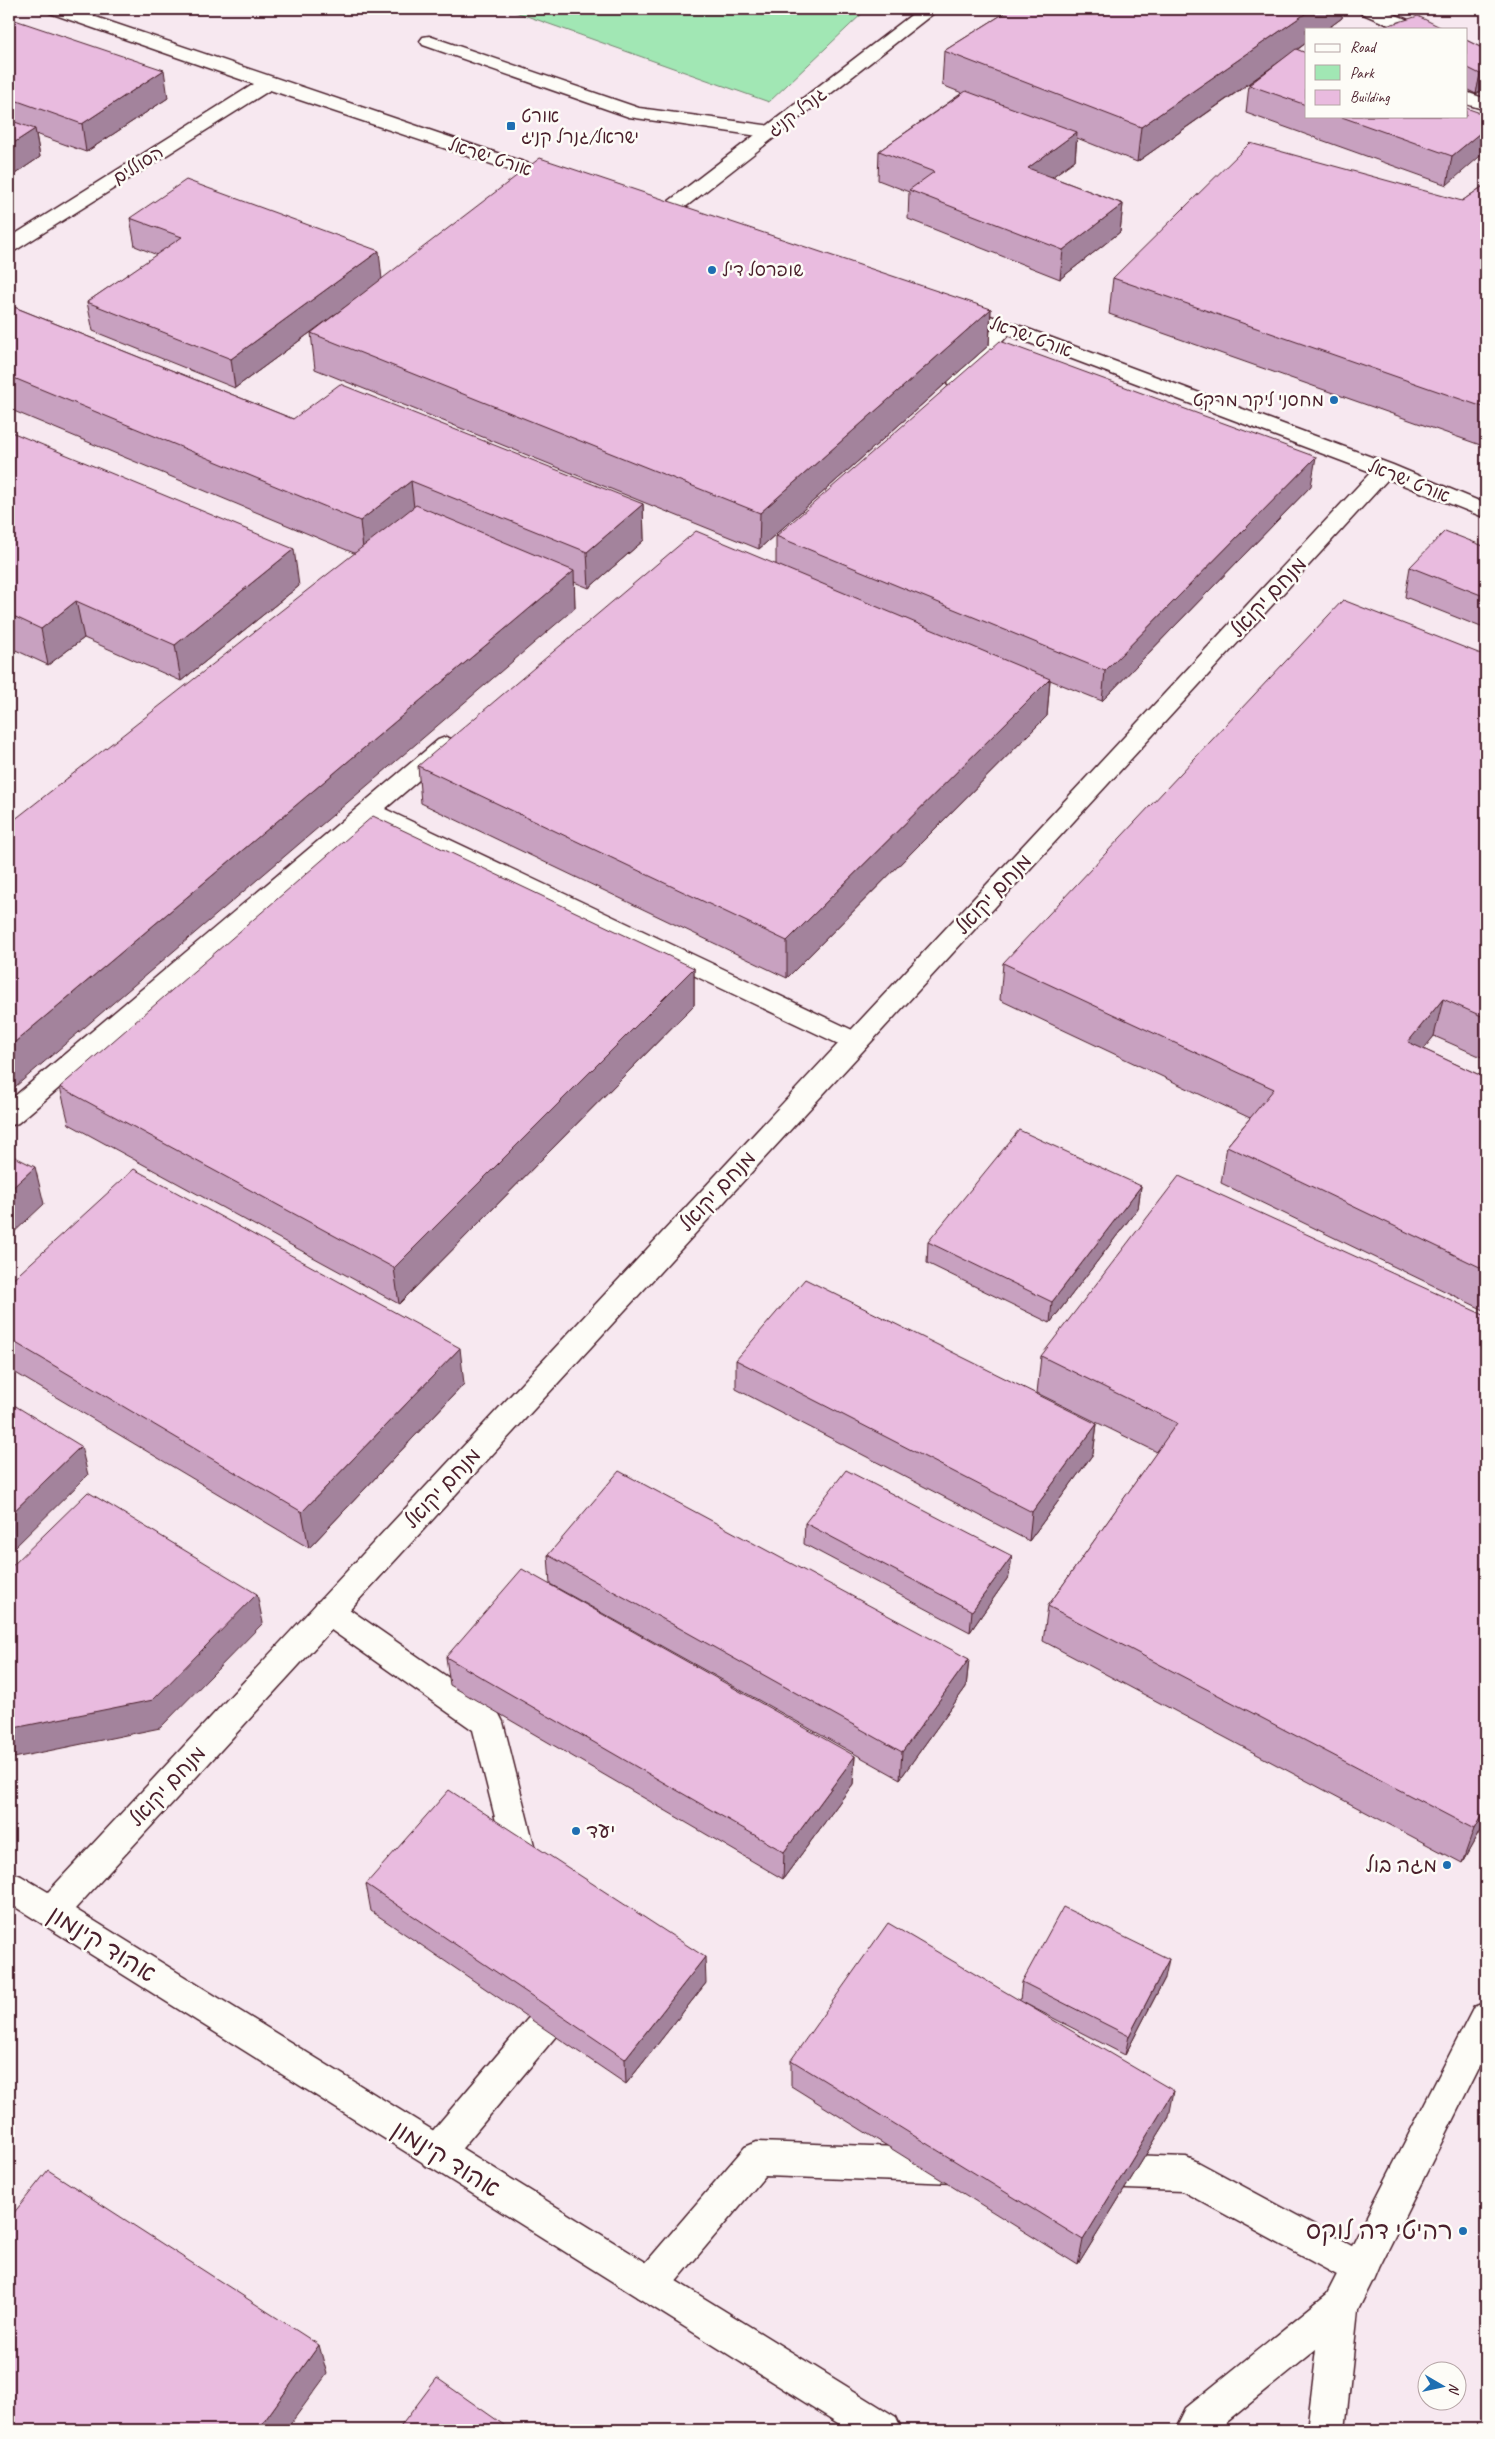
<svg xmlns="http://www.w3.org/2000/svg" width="1495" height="2439" viewBox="0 0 1495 2439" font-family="Caveat,'Playpen Sans Hebrew',sans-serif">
	<rect width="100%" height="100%" fill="#f7e8f0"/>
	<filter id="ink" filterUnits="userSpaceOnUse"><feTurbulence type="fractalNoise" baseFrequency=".02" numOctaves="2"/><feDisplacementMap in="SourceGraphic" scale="10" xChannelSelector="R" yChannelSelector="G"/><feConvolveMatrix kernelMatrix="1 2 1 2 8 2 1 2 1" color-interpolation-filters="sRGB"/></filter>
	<g filter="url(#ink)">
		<path fill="#a1e7b4" stroke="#768370" d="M507,9H867L769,102Z"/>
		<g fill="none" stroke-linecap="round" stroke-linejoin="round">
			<defs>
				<g id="lane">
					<path d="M429,36L639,108L771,126L778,128L780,132L778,136L771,138L629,117L423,45L420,41L423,37Z"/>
					<path d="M1466,92L1486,99V110L1466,104Z"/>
					<path d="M1005,321L1012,323L1015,327L1012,331L962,385L955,387L948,385L945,381L948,377L998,323Z"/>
					<path d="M446,737L454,740L458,745L454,750L385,809L865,1036L869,1042L865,1048L856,1051L847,1048L371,822L18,1123L9,1126V1101L438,740Z"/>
					<path d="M328,1598L339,1602L498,1712L503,1722L540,1869L536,1879L524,1884L512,1879L508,1869L473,1730L317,1620L313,1611L317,1602Z"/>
					<path d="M558,1982L570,1986C576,1998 578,2004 572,2017L448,2165L436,2170L424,2165L418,2153L424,2141L542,2002L541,1997L546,1986Z"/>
					<path d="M757,2142L956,2149L968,2154L974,2166L968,2178L956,2183L765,2176L663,2297L650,2303L637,2297L632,2285L637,2273L745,2147Z"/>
					<path d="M1099,2154L1186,2157L1198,2162L1374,2257L1379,2269L1374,2281L1361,2287L1348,2281L1182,2191L1099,2188L1087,2183L1081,2171L1087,2159Z"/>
				</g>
				<g id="street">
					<path d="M47,9H72L568,177L571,181L568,185H554L270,90L16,250L9,252V238L254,84L50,13Z"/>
					<path d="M919,9H939L670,219H656L653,215L656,211Z"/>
					<path d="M1358,9H1382L1420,25L1423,29H1398L1361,13Z"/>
					<path d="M956,305L1012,323L1393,465L1486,504V518L1388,479L75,1909L896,2417L902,2430H849L9,1903V1871L21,1876L48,1892L1371,472L998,331L949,315L946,311L949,307Z"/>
					<path d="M1486,2002V2053L1358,2310L1345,2430H1307L1317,2349L1217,2430H1175L1186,2408L1327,2294L1474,2007Z"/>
				</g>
			</defs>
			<use href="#lane" stroke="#4a1f2b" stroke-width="3"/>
			<use href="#street" stroke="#4a1f2b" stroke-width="3"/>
			<use href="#lane" fill="#fdfcf7" fill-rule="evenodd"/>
			<use href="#street" fill="#fdfcf7" fill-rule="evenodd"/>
		</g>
		<g fill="#c8a1c0" stroke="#4a1f2b">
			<path d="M1011,9H1343L1342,18L1327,29H1306V43L1297,50L1306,53V116H1466L1447,185L1246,113L1249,85L1273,67L1137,162L1077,138L1075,160L1052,177L1123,204L1120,232L1060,279L908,219L909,192L878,180L879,151L962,93L942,85L944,51Z"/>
			<path d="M9,18L168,98L86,152L36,134L40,157L9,178Z"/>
			<path d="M1466,40L1486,50L1476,94L1466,89Z"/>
			<path d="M1486,184V447L1109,314L1113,278L1462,201Z"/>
			<path d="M130,218L382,279L991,309L989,345L759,549L315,369L311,333L344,308L235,388L93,331L87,302L157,255L135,246Z"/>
			<path d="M9,305L293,419L643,504L644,540L589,588L574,582L575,608L354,553L9,409Z"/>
			<path d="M9,431L299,586L181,681L84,638L48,665L9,647Z"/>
			<path d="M1311,486L1102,701L1050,680L1047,716L787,978L421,803L418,766L776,564V536Z"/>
			<path d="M1486,547V629L1405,597L1410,567Z"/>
			<path d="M1486,656V1059L1434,1036L1423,1049L1486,1078V1311L1221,1183L1227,1146L1250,1118L1000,1000L1003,963Z"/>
			<path d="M694,968V1005L399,1304L69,1124L60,1087Z"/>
			<path d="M1141,1186L1138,1208L1050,1323L927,1263L928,1242Z"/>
			<path d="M9,1283L464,1384L309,1548L9,1369Z"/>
			<path d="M1486,1316V1820L1462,1863L1043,1641L1048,1606L1157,1452L1037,1393L1041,1356Z"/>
			<path d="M736,1360L1097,1424L1093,1454L1029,1541L736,1389Z"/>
			<path d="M805,1523L1012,1556L1009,1576L970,1632L804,1544Z"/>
			<path d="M548,1555L969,1659L966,1687L900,1779L550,1584Z"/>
			<path d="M446,1657L855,1756L853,1784L783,1879L450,1685Z"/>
			<path d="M366,1884L706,1983L626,2084L371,1911Z"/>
			<path d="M1165,1978L1125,2055L1024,2003L1169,2117L1078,2265L791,2086V2060L1020,2000L1022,1982Z"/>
		</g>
		<g fill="#a3839c" stroke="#4a1f2b">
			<path d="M1312,9H1343L1342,18L1327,29H1306V43L1137,162L1141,127Z"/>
			<path d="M164,70L168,98L86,152L82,124Z"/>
			<path d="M1486,71V89L1476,94L1480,74Z"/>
			<path d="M1486,128V151L1447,185L1452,156Z"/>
			<path d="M35,129L40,157L9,178V146Z"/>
			<path d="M1077,132L1075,160L1026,196L1028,168Z"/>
			<path d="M1123,204L1120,232L1060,279L1063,250Z"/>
			<path d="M379,251L382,280L235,388L231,359Z"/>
			<path d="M991,309L989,345L759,549L760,513Z"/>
			<path d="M1316,457L1311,486L1102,701L1105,671Z"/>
			<path d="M411,481L415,517L364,558L360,521Z"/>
			<path d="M643,504L644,540L589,588L587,552Z"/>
			<path d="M294,549L299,586L181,681L175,645Z"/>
			<path d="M574,571L575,608L9,1092V1047Z"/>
			<path d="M76,601L84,638L48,665L41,629Z"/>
			<path d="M1050,679L1047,716L787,978V941Z"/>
			<path d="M694,968V1005L399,1304L394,1268Z"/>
			<path d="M1443,999L1434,1036L1400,1079L1408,1042Z"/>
			<path d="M35,1167L44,1204L9,1237V1191Z"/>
			<path d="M1141,1186L1138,1208L1050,1323L1052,1302Z"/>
			<path d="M460,1348L464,1384L309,1548L302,1512Z"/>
			<path d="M1097,1424L1093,1454L1029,1541L1032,1512Z"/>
			<path d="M81,1446L88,1475L9,1553V1516Z"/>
			<path d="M1012,1556L1009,1576L970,1632L972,1611Z"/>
			<path d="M257,1594L263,1623L160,1728L9,1759V1729Z"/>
			<path d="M969,1659L966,1687L900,1779L902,1752Z"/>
			<path d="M855,1756L853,1784L783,1879L784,1852Z"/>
			<path d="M1486,1807V1820L1462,1863L1474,1829Z"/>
			<path d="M705,1957L706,1983L626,2084L625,2059Z"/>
			<path d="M1169,1959L1165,1978L1125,2055L1129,2036Z"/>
			<path d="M1174,2091L1169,2117L1078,2265L1083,2240Z"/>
			<path d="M319,2345L327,2374L286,2430H258Z"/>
		</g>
		<g fill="#e9bbdf" stroke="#4a1f2b">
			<path d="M1011,9H1312L1141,127L944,51Z"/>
			<path d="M1418,16L1444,29H1391L1386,26Z"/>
			<path d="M9,18L164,70L82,124L9,98Z"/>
			<path d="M1466,40L1486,50V71L1480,74L1466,67Z"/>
			<path d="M1296,49L1306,53V105L1249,85Z"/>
			<path d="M966,91L1077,132L1028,168L1123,204L1063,250L909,190L934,172L879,151Z"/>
			<path d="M1466,108L1486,115V128L1452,156L1339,116H1466Z"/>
			<path d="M9,120L35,129L9,146Z"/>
			<path d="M1250,143L1462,201L1486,184V408L1113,278Z"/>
			<path d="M540,158L991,309L760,513L311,333Z"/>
			<path d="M186,180L379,251L231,359L87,302L182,237L130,218Z"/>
			<path d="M9,305L293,419L340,384L643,504L587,552L411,481L360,521L9,376Z"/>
			<path d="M1000,341L1316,457L1105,671L776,536Z"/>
			<path d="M9,431L294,549L175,645L76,601L41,629L9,614Z"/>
			<path d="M416,505L574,571L9,1047V824Z"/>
			<path d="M696,531L1050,679L787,941L418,766Z"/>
			<path d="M1445,531L1486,547V597L1410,567Z"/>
			<path d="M1343,600L1486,656V1018L1443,999L1408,1042L1486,1078V1270L1227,1146L1274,1089L1003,963Z"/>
			<path d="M373,816L694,968L394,1268L60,1087Z"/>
			<path d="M1019,1130L1141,1186L1052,1302L928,1242Z"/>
			<path d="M9,1154L35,1167L9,1191Z"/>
			<path d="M134,1169L460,1348L302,1512L9,1339V1283Z"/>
			<path d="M1179,1176L1486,1316V1807L1474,1829L1048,1606L1177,1423L1041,1356Z"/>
			<path d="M805,1279L1097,1424L1032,1512L736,1360Z"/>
			<path d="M9,1402L81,1446L9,1516Z"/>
			<path d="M846,1470L1012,1556L972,1611L805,1523Z"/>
			<path d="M619,1471L969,1659L902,1752L548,1555Z"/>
			<path d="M88,1492L257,1594L153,1700L9,1729V1569Z"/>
			<path d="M522,1569L855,1756L784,1852L446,1657Z"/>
			<path d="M449,1790L705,1957L625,2059L366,1884Z"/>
			<path d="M1063,1907L1169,1959L1129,2036L1022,1982Z"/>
			<path d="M888,1923L1174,2091L1083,2240L791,2060Z"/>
			<path d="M48,2170L319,2345L258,2430H9V2219Z"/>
			<path d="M437,2378L511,2430H398Z"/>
		</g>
	</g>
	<g fill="#1f6fb2" stroke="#fdfcf7" stroke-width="2">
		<rect x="506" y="121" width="10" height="10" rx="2.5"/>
		<circle cx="712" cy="270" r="5"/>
		<circle cx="1334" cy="400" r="5"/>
		<circle cx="576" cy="1831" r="5"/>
		<circle cx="1447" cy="1865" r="5"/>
		<circle cx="1463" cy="2231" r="5"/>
	</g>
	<g text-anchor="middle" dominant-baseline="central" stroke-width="5" stroke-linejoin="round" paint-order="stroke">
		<g font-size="18" fill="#4a1f2b" stroke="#fdfcf7">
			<text transform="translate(797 112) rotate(-38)">גנרל קניג</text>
			<text transform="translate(490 157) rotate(18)">אורט ישראל</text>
			<text transform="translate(138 165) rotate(-32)">הסוללים</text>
			<text transform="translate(1031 337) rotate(20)">אורט ישראל</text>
			<text transform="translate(1409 481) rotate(22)">אורט ישראל</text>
		</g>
		<g font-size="18" fill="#4a1f2b" stroke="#fdfcf7" text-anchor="start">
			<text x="521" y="116">אורט<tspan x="521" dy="21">ישראל/גנרל קניג</tspan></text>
			<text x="722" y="270">שופרסל דיל</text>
			<text x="1324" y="400" text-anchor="end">מחסני ליקר מרקט</text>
		</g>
		<g font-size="21" fill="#4a1f2b" stroke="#fdfcf7">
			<text transform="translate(1268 597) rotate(-47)">מנחם יקואל</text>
			<text transform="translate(993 894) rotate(-47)">מנחם יקואל</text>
			<text transform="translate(717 1191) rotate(-47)">מנחם יקואל</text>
			<text transform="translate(442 1488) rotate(-47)">מנחם יקואל</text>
			<text transform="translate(167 1786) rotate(-47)">מנחם יקואל</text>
		</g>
		<g font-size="21" fill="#4a1f2b" stroke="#fdfcf7" text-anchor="start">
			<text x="586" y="1831">יעד</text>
			<text x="1437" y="1865" text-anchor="end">מגה בול</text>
		</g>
		<g font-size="25" fill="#4a1f2b" stroke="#fdfcf7">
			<text transform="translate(102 1944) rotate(32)">אהוד קינמון</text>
			<text transform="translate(446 2159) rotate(32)">אהוד קינמון</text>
		</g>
		<g font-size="25" fill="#4a1f2b" stroke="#fdfcf7" text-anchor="end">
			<text x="1453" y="2231">רהיטי דה לוקס</text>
		</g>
	</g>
	<rect width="1495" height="2439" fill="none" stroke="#fdfcf7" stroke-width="30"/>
	<rect x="15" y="15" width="1465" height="2409" fill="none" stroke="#4a1f2b" stroke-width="2" filter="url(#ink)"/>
	<rect x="1305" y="28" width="162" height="90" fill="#fdfcf7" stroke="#b5a4a5"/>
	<rect x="1315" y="44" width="25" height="8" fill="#fdfcf7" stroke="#b5a4a5"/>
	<text x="1350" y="52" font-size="15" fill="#4a1f2b">Road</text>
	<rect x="1315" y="65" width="25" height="15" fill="#a1e7b4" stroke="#b5a4a5"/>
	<text x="1350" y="78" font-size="15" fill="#4a1f2b">Park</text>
	<rect x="1315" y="90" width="25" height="15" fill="#e9bbdf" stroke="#b5a4a5"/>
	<text x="1350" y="102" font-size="15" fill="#4a1f2b">Building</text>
	<g transform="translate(1442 2386) rotate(99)"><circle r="24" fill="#fdfcf7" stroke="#b5a4a5"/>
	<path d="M0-4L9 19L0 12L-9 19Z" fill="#1f6fb2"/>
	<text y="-8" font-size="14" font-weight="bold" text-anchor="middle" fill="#4a1f2b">N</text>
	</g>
</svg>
